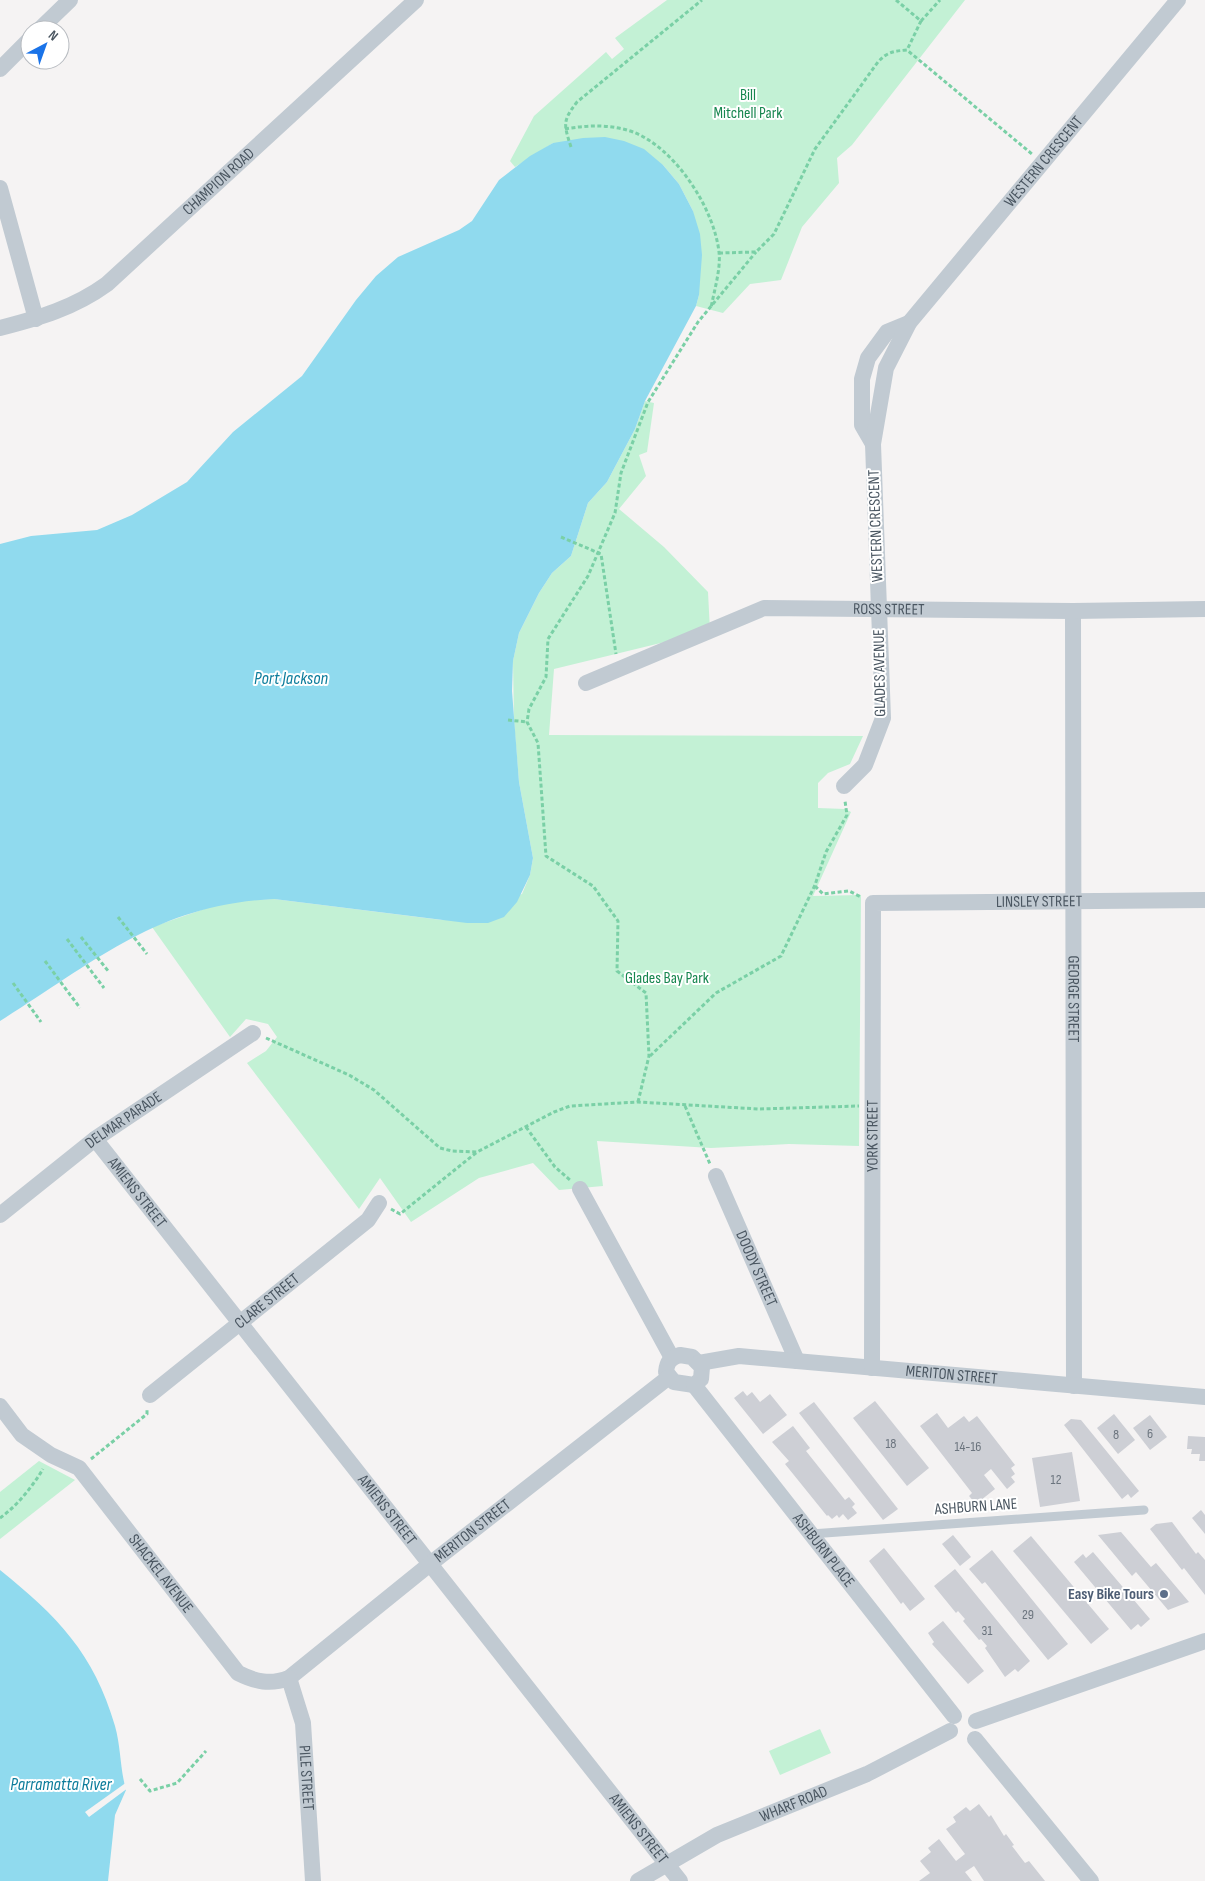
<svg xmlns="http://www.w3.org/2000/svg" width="1205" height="1881" viewBox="0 0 1205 1881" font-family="'Sofia Sans Condensed',sans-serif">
	<rect width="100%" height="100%" fill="#f5f3f3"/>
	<g fill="#c3f1d5">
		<path d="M667,0H965L852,145L837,158L839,183L802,227L781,280L750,284L723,313L696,306L699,295L693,211L679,184L663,165L553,143L515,167L510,161L534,116L606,52L612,59L624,49L615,38Z"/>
		<path d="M645,401L654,403L647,452L639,455L646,476L619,509L664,547L708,592L710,631L554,669L549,735L863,736L850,764L828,773L818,783V808L845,809L851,812L813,896L861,895L859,1146L789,1144L711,1148L597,1141L603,1186L559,1190L533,1163L479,1178L411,1222L380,1178L359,1209L247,1063L266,1051L277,1037L268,1024L246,1019L230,1037L152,927L213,906L245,900L274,899L442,920L522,894L530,875L533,858L519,782L514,721L513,661L519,633L539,593L552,573L571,556L588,503L607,482L635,429Z"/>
		<path d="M39,1461L75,1480L0,1539V1492Z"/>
		<path d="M820,1729L831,1753L780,1775L769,1751Z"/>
	</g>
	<g fill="#90daee">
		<path d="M605,137L624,141L644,149L663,165L679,184L693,211L700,234L702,255L699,295L696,306L645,401L635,429L607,482L588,503L571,556L552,573L539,593L519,633L513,661L512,691L519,782L533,858L530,875L517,902L504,917L488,923H467L274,899C156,905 95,962 0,1021V544L31,536L97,530L132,515L187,482L233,432L302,376L356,300L376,276L398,257L459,230L472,221L499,180L530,156L553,143L583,138Z"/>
		<path d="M0,1570C57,1616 94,1653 115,1726C121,1747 120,1769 126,1790L115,1815L108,1881H0Z"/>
	</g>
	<path fill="#f5f3f3" d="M127,1782L128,1788L89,1817L85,1812Z"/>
	<g fill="#cdcfd5">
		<path d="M743,1391L747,1396L752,1392L760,1402L770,1394L787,1415L763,1434L734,1398Z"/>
		<path d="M875,1401L929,1468L907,1486L853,1418Z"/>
		<path d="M814,1402L898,1509L883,1520L799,1413Z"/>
		<path d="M937,1413L948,1428L964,1416L969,1422L977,1416L1015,1465L1011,1468L1015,1474L1011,1477L1015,1482L1007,1489L991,1469L984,1475L995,1489L976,1504L969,1496L972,1493L920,1426Z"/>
		<path d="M1114,1414L1135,1440L1118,1454L1097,1428Z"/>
		<path d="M1150,1415L1167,1437L1150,1450L1133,1428Z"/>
		<path d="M1071,1419L1081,1420L1139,1491L1131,1498L1128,1494L1122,1499L1064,1425Z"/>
		<path d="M793,1426L810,1448L806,1451L845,1500L849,1497L855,1504L852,1507L857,1513L848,1520L843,1514L839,1518L837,1515L832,1519L828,1515L827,1516L785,1464L789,1461L772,1442Z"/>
		<path d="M1188,1436L1205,1437V1461H1199L1200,1454H1191L1192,1449H1187Z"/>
		<path d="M1072,1452L1080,1501L1040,1507L1032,1458Z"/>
		<path d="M1201,1510L1205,1515V1534L1192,1518Z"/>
		<path d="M1172,1522L1196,1554L1198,1552L1205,1560V1595L1184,1568L1182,1570L1150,1529L1156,1524Z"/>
		<path d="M1121,1532L1151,1567L1156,1563L1189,1602L1168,1610L1136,1572L1132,1576L1098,1535Z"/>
		<path d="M953,1535L971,1557L960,1566L942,1544Z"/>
		<path d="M1031,1536L1109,1629L1091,1644L1013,1551Z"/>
		<path d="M884,1548L925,1599L910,1611L903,1602L901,1604L869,1561Z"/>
		<path d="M992,1550L1068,1644L1048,1660L985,1582L982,1584L969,1569Z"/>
		<path d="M1093,1552L1150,1619L1141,1627L1138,1624L1131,1630L1074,1562L1083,1554L1086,1558Z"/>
		<path d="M955,1569L1030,1661L1018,1672L1015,1669L1005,1677L985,1648L987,1646L981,1639L979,1640L963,1621L965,1619L958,1611L956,1613L934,1586Z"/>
		<path d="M943,1621L984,1671L968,1684L932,1644L934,1642L928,1633Z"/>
		<path d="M979,1804L989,1817L991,1815L1004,1836L1006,1834L1014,1845L1012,1846L1025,1863L1029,1861L1045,1881H984L974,1866L965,1872L972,1881H919L930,1873L920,1861L931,1852L928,1848L939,1839L956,1861L965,1854L946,1829L956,1822L953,1817L966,1807L970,1811Z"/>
	</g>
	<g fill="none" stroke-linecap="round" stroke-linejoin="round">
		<g stroke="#7ad0a6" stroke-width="3" stroke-dasharray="4 2.5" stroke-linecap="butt">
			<path d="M896,0L921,21L907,50"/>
			<path d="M921,21L940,0"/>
			<path d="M565,129C588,125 611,124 633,132C675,148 714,208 719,252C721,269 714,291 711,308"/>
			<path d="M571,147C564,125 562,121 577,102L702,0"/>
			<path d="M719,253L756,252L774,234L815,149L878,62C887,52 894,51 907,50L1032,154"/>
			<path d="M561,537L601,554L616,654"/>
			<path d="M508,720L527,722"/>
			<path d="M815,886L823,894L849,891L861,897"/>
			<path d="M118,917L147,954"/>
			<path d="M81,937L109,972"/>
			<path d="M67,939L104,988"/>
			<path d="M45,961L80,1008"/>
			<path d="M13,983L41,1022"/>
			<path d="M266,1038L349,1075L374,1090L440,1148L452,1151L477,1152L554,1112L570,1106L638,1102L759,1109L859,1106"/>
			<path d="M650,1056L716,993L781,956L815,885L826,852L847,815L845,801"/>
			<path d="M638,1102L649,1056L646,993L617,971L618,921L593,886L546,856L538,743L527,722L529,709L546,677L548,639L588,576L615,513L621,473L648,402L698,322L756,252"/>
			<path d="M685,1106L710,1164"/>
			<path d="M526,1127L555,1167L570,1180"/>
			<path d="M391,1209L400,1214L477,1152"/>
			<path d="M91,1459L147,1414V1409"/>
			<path d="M0,1518C18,1505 32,1487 43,1469"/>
			<path d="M140,1779L150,1791L177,1783L206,1751"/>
		</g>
		<path stroke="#c1cad2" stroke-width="9" d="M811,1534L1144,1510"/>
		<g stroke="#c1cad2" stroke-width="16">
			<path d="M39,30L70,0"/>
			<path d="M0,69L30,39"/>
			<path d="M0,188L36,319"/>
			<path id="s1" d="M0,328C39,318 74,308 107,284L416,0"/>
			<path d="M873,444L862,425V379L868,358L887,332L909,323"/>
			<path id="s2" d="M1073,611L1074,1386"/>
			<path id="s3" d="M586,683L764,608L1073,611L1205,609"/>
			<path id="s4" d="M844,786L865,765L883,718L873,444L886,368L909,323L1178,0"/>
			<path id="s5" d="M95,1139L680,1881"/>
			<path id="s6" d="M716,1176L797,1361"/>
			<path d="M580,1189L672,1358"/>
			<path id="s7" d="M0,1215L95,1139L253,1033"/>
			<path d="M680,1355L692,1357L702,1367L701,1379L694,1385L674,1382L666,1372C667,1362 670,1358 680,1355Z"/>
			<path id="s8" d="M699,1363L739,1356L1205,1397"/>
			<path id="s9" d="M872,1368L873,903L1205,900"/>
			<path id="s10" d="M694,1385L954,1716"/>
			<path id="s11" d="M150,1395L368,1220L379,1203"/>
			<path id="s12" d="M0,1406L22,1435L51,1455L79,1468L238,1673C256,1682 270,1685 289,1678L430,1564L669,1377"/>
			<path id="s13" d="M289,1678L303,1723L313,1881"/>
			<path d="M976,1721L1205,1641"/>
			<path d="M975,1739L1091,1881"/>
			<path id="s14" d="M638,1881L717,1835L867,1774L950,1731"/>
		</g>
	</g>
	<circle fill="#5c6f8a" stroke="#fff" stroke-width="2" cx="1164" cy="1594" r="5"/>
	<g text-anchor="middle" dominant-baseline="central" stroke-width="4" stroke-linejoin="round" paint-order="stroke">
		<g font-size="14" fill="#6b747e">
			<text x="1150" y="1433">6</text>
			<text x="1116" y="1434">8</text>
			<text x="891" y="1443">18</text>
			<text x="968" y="1446">14-16</text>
			<text x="1056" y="1479">12</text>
			<text x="1028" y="1614">29</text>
			<text x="987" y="1630">31</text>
		</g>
		<g font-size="16" fill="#17864f" stroke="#fff">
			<text x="748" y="95">Bill<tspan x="748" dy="18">Mitchell Park</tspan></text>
			<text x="667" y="978">Glades Bay Park</text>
		</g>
		<g font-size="16" fill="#4a5661" stroke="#fff">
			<text stroke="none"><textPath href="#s4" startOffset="692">WESTERN CRESCENT</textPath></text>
			<text stroke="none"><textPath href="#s1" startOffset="268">CHAMPION ROAD</textPath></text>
			<text transform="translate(876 526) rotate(-92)">WESTERN CRESCENT</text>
			<text stroke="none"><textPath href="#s3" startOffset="318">ROSS STREET</textPath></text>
			<text transform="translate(880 673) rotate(-91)">GLADES AVENUE</text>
			<text stroke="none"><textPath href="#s9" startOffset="631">LINSLEY STREET</textPath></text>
			<text stroke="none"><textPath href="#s2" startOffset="388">GEORGE STREET</textPath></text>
			<text stroke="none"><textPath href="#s7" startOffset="156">DELMAR PARADE</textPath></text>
			<text stroke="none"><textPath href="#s9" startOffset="232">YORK STREET</textPath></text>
			<text stroke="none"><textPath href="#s5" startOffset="68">AMIENS STREET</textPath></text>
			<text stroke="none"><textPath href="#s6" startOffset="101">DOODY STREET</textPath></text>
			<text stroke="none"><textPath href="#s11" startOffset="150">CLARE STREET</textPath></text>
			<text stroke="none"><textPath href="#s8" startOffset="254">MERITON STREET</textPath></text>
			<text transform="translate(976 1507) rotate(-4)">ASHBURN LANE</text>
			<text stroke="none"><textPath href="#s5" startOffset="472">AMIENS STREET</textPath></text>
			<text stroke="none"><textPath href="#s12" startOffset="650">MERITON STREET</textPath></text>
			<text stroke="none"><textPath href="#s10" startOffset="210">ASHBURN PLACE</textPath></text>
			<text stroke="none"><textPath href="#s12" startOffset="236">SHACKEL AVENUE</textPath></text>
			<text stroke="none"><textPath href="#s13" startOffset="102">PILE STREET</textPath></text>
			<text stroke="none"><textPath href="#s14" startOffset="174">WHARF ROAD</textPath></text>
			<text stroke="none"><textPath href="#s5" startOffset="878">AMIENS STREET</textPath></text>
		</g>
		<g font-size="16" font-weight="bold" fill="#4e5e75" stroke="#fff" text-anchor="end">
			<text x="1154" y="1594">Easy Bike Tours</text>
		</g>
		<g font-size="18" font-style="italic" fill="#0c7c9b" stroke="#fff">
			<text x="291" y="678">Port Jackson</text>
			<text x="61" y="1784">Parramatta River</text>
		</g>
	</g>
	<g transform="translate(45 45) rotate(41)"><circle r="24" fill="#ffffff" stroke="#b7bbc0"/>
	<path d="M0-4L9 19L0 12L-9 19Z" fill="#1a73e8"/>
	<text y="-8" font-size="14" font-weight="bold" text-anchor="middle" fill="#4a5661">N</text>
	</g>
</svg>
